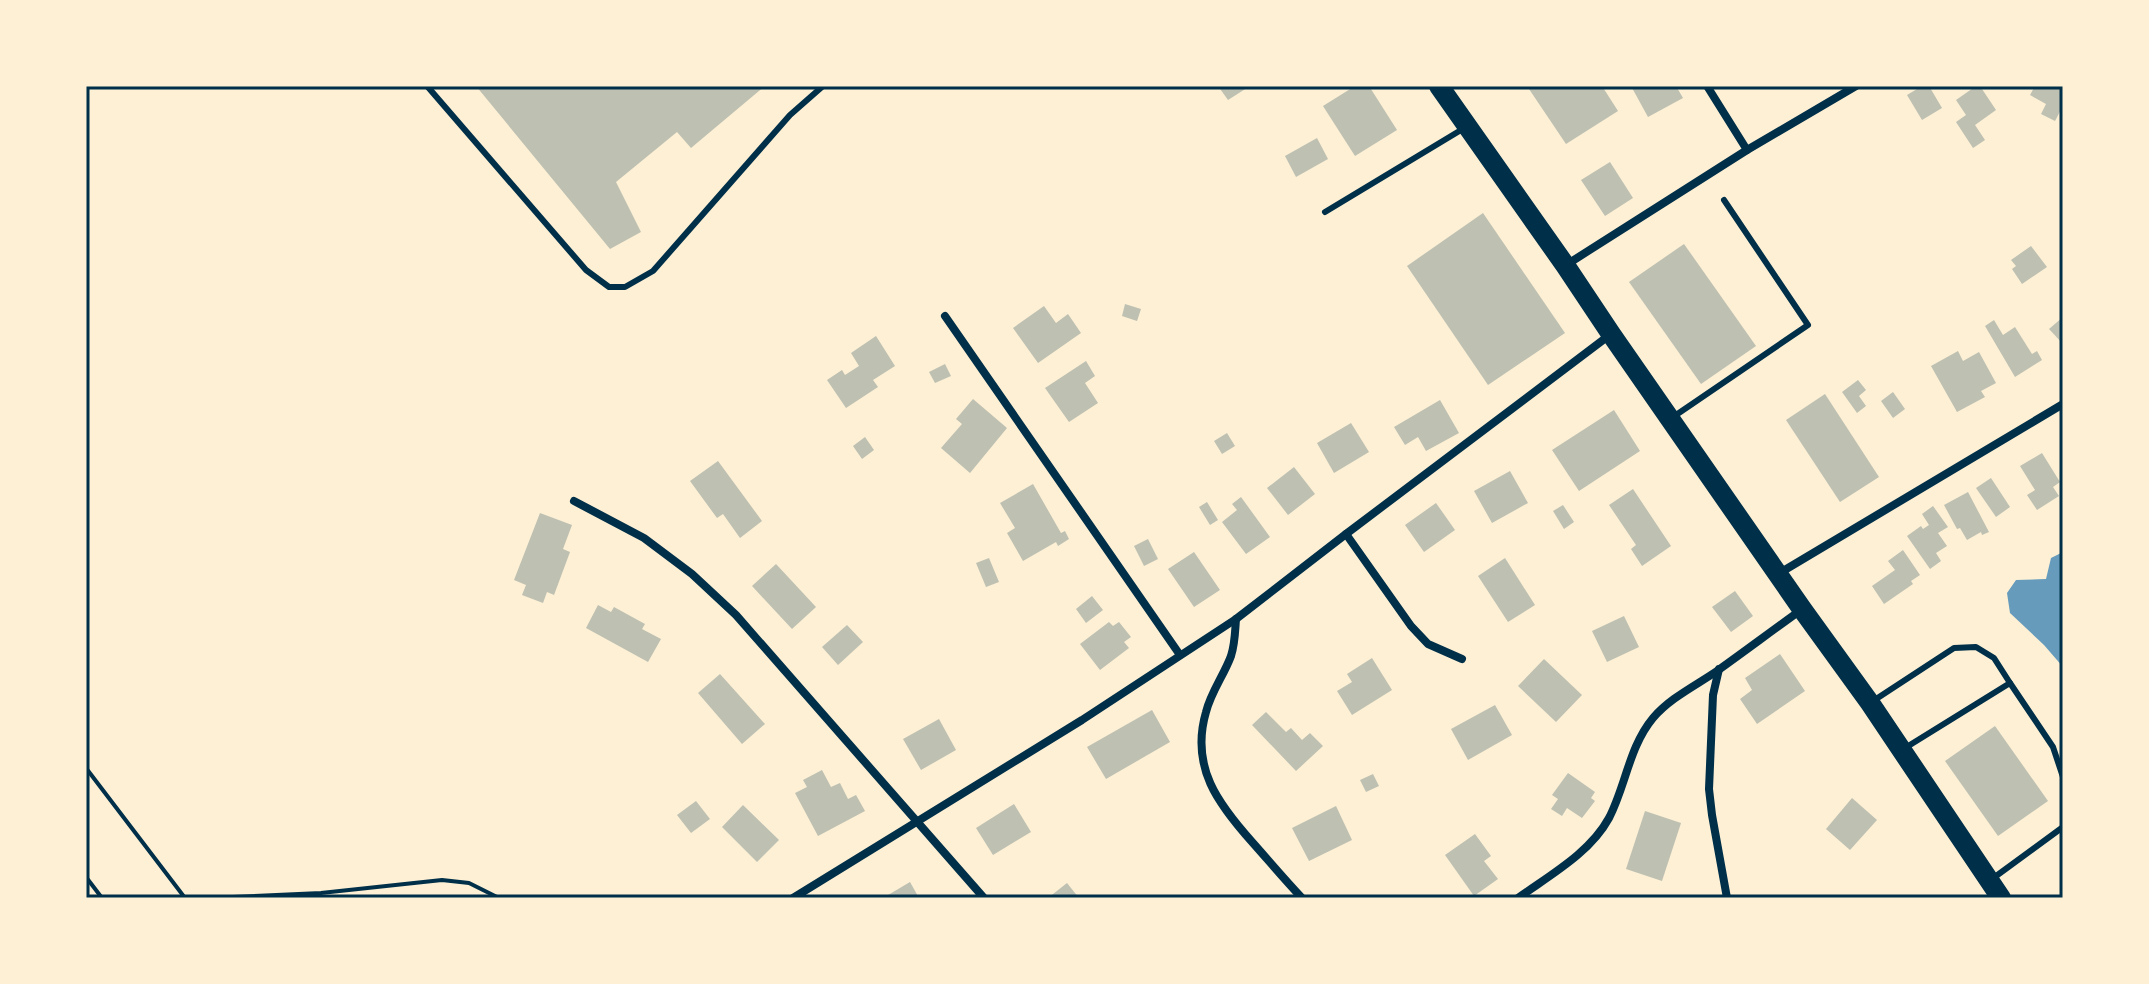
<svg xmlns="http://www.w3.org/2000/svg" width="2149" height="984" viewBox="0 0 2149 984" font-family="Manrope,sans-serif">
	<rect width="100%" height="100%" fill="#fdf0d5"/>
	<path fill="#669bbc" d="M2063,552V667L2044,645L2010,613L2007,593L2016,580L2046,579L2051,558Z"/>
	<g fill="#bec0b2">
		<path d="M476,86H765L691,148L677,132L616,182L641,232L610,249Z"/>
		<path d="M1218,86H1250L1228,100Z"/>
		<path d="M1355,86H1369L1397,130L1355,156L1323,106Z"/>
		<path d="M1527,86H1602L1618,111L1566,144Z"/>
		<path d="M1631,86H1676L1683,98L1648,117Z"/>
		<path d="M1922,86H1929L1942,108L1922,120L1907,95Z"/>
		<path d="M1976,86H1980L1996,110L1975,125L1985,140L1973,148L1956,122L1966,115L1956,100Z"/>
		<path d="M2035,86H2063V106L2055,121L2041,114L2046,104L2030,95Z"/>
		<path d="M1317,138L1328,159L1296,177L1285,156Z"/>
		<path d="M1610,162L1633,198L1605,216L1581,180Z"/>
		<path d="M1483,213L1565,333L1488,385L1407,266Z"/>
		<path d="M1684,244L1756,346L1701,384L1629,282Z"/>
		<path d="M2031,246L2047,267L2022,284L2012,269L2016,266L2011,260Z"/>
		<path d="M1125,304L1141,309L1137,321L1122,316Z"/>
		<path d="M1044,306L1056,323L1068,314L1081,333L1038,363L1013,328Z"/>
		<path d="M2063,317V344L2049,329Z"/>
		<path d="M1994,320L2003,335L2015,327L2032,354L2037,351L2042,360L2015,377L1985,326Z"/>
		<path d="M876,336L895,366L873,380L878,387L846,408L827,380L842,370L845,375L859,366L851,353Z"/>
		<path d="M1958,351L1963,361L1979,352L1996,383L1981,391L1985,397L1957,412L1931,366Z"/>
		<path d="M1086,361L1095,376L1085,383L1098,403L1069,422L1045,388Z"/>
		<path d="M945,364L951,376L935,383L929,372Z"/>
		<path d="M1858,380L1866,390L1859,396L1866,406L1857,413L1842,392Z"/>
		<path d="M1893,392L1905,409L1893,418L1881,401Z"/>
		<path d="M1825,394L1879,477L1840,502L1786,420Z"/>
		<path d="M973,399L1007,428L970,473L941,448L962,424L956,419Z"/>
		<path d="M1440,400L1459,433L1426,451L1418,437L1405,445L1394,427Z"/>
		<path d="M1614,410L1640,451L1579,491L1552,450Z"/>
		<path d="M1351,423L1369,452L1334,473L1317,443Z"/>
		<path d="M1227,433L1235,446L1222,454L1214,441Z"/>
		<path d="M865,437L874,450L862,459L853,446Z"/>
		<path d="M2042,453L2060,482L2053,487L2059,496L2037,510L2027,495L2035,490L2020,466Z"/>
		<path d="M718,461L762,521L740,538L723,514L717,518L690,481Z"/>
		<path d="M1294,467L1315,494L1288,515L1267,488Z"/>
		<path d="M1510,471L1528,503L1492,523L1474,491Z"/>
		<path d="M1991,478L2010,507L1996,517L1976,488Z"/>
		<path d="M1033,484L1061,533L1065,531L1069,539L1058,546L1056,542L1023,561L1007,533L1015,528L1000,503Z"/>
		<path d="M1633,489L1671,546L1642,566L1631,549L1636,545L1609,505Z"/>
		<path d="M1968,492L1989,532L1982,535L1981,532L1967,540L1960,528L1957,529L1944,505Z"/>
		<path d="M1241,497L1270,537L1246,554L1222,522L1237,510L1232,504Z"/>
		<path d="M1207,502L1218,520L1210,525L1199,507Z"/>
		<path d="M1436,503L1455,530L1424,552L1405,525Z"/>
		<path d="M1563,505L1574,522L1564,529L1553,511Z"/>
		<path d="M1933,506L1948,527L1938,533L1947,546L1936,553L1941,561L1930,569L1907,536L1921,526L1923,529L1929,525L1922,514Z"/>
		<path d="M540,513L572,525L563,549L570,552L554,595L547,592L543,603L522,595L526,585L514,580Z"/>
		<path d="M1148,539L1158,559L1144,566L1134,546Z"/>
		<path d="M1903,550L1920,575L1911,581L1913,584L1884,604L1872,586L1895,570L1888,561Z"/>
		<path d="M1194,552L1220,590L1194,607L1168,569Z"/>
		<path d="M989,558L999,582L986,587L976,563Z"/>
		<path d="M1505,558L1535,605L1508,622L1478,576Z"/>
		<path d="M776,564L816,607L792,629L752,586Z"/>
		<path d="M1735,591L1753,616L1731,632L1712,607Z"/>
		<path d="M1092,596L1103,610L1086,623L1076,609Z"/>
		<path d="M598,605L611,612L614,607L645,624L642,629L661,639L648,662L586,628Z"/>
		<path d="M1624,616L1639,647L1607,662L1592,631Z"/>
		<path d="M1109,622L1113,626L1119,622L1131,637L1124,642L1129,648L1100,670L1080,644Z"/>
		<path d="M847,625L863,642L838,665L822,647Z"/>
		<path d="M1780,654L1805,691L1757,724L1740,699L1752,690L1745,678Z"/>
		<path d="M1372,658L1392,690L1352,715L1337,691L1352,682L1347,674Z"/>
		<path d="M1544,659L1582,695L1556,722L1518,686Z"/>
		<path d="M720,674L765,724L742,744L698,693Z"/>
		<path d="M1495,705L1512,735L1468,760L1451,729Z"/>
		<path d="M1152,710L1170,742L1106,779L1087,747Z"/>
		<path d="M1266,712L1286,732L1291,728L1302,740L1310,733L1323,746L1296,771L1252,725Z"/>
		<path d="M939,719L956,750L921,770L903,739Z"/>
		<path d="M1995,726L2048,801L1998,836L1945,761Z"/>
		<path d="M822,770L831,787L840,783L848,799L856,795L865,811L818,836L795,793L807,787L803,780Z"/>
		<path d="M1568,773L1595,792L1591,798L1595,801L1582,818L1567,808L1562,816L1551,809L1558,799L1552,795Z"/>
		<path d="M1373,774L1379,786L1366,792L1360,780Z"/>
		<path d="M1852,798L1877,820L1850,850L1826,829Z"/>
		<path d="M696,801L710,819L691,833L677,815Z"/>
		<path d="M1014,804L1031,832L993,855L976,828Z"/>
		<path d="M743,805L779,840L757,862L722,827Z"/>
		<path d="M1336,806L1352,840L1309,861L1292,828Z"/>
		<path d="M1645,811L1681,823L1662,881L1626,869Z"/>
		<path d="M1475,834L1491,856L1484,861L1498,879L1474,896L1445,855Z"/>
		<path d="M910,882L919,898H883Z"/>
		<path d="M1067,883L1079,898H1048Z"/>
	</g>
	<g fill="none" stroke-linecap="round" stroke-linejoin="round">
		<g stroke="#003049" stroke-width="4">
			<path d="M86,768L185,898"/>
			<path d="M86,877L102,898"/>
			<path d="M209,898L321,893L442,880L469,883L499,898"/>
		</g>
		<g stroke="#003049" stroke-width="6">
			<path d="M427,86L586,270L609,287H625L653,271L790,115L823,86"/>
			<path d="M1325,212L1466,127"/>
			<path d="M1673,417L1808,325L1724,200"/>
			<path d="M2010,683L2053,747L2063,777"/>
			<path d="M1873,701L1954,648L1976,647L1994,658L2010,683L1905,748"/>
			<path d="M1992,879L2063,827"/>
		</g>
		<g stroke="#003049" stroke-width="8">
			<path d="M1707,86L1747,150"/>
			<path d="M1566,265L1747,150L1856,86"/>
			<path d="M945,316L1180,655"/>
			<path d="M574,501L644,538L692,574L736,615L984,898"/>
			<path d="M1346,534L1411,626L1428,644L1462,659"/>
			<path d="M1778,574L2063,404"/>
			<path d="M1236,619C1235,632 1235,644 1231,656C1224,675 1211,692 1206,712C1190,767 1218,804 1253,843C1269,861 1285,880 1302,898"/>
			<path d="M1719,669L1713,695L1709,789L1712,815L1727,898"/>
			<path d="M793,898L1082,720L1236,619L1346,534L1611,334"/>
			<path d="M1518,898C1550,875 1590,853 1609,818C1626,785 1629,747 1653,718C1670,698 1695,686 1717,671C1745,651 1773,630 1801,610"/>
		</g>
		<path stroke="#003049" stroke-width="20" d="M1439,86L1565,265L1611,334L1802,609L1870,703L2001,898"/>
	</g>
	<rect width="2149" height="984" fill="none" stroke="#fdf0d5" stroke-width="176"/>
	<rect x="88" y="88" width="1973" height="808" fill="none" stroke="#003049" stroke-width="3"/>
</svg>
